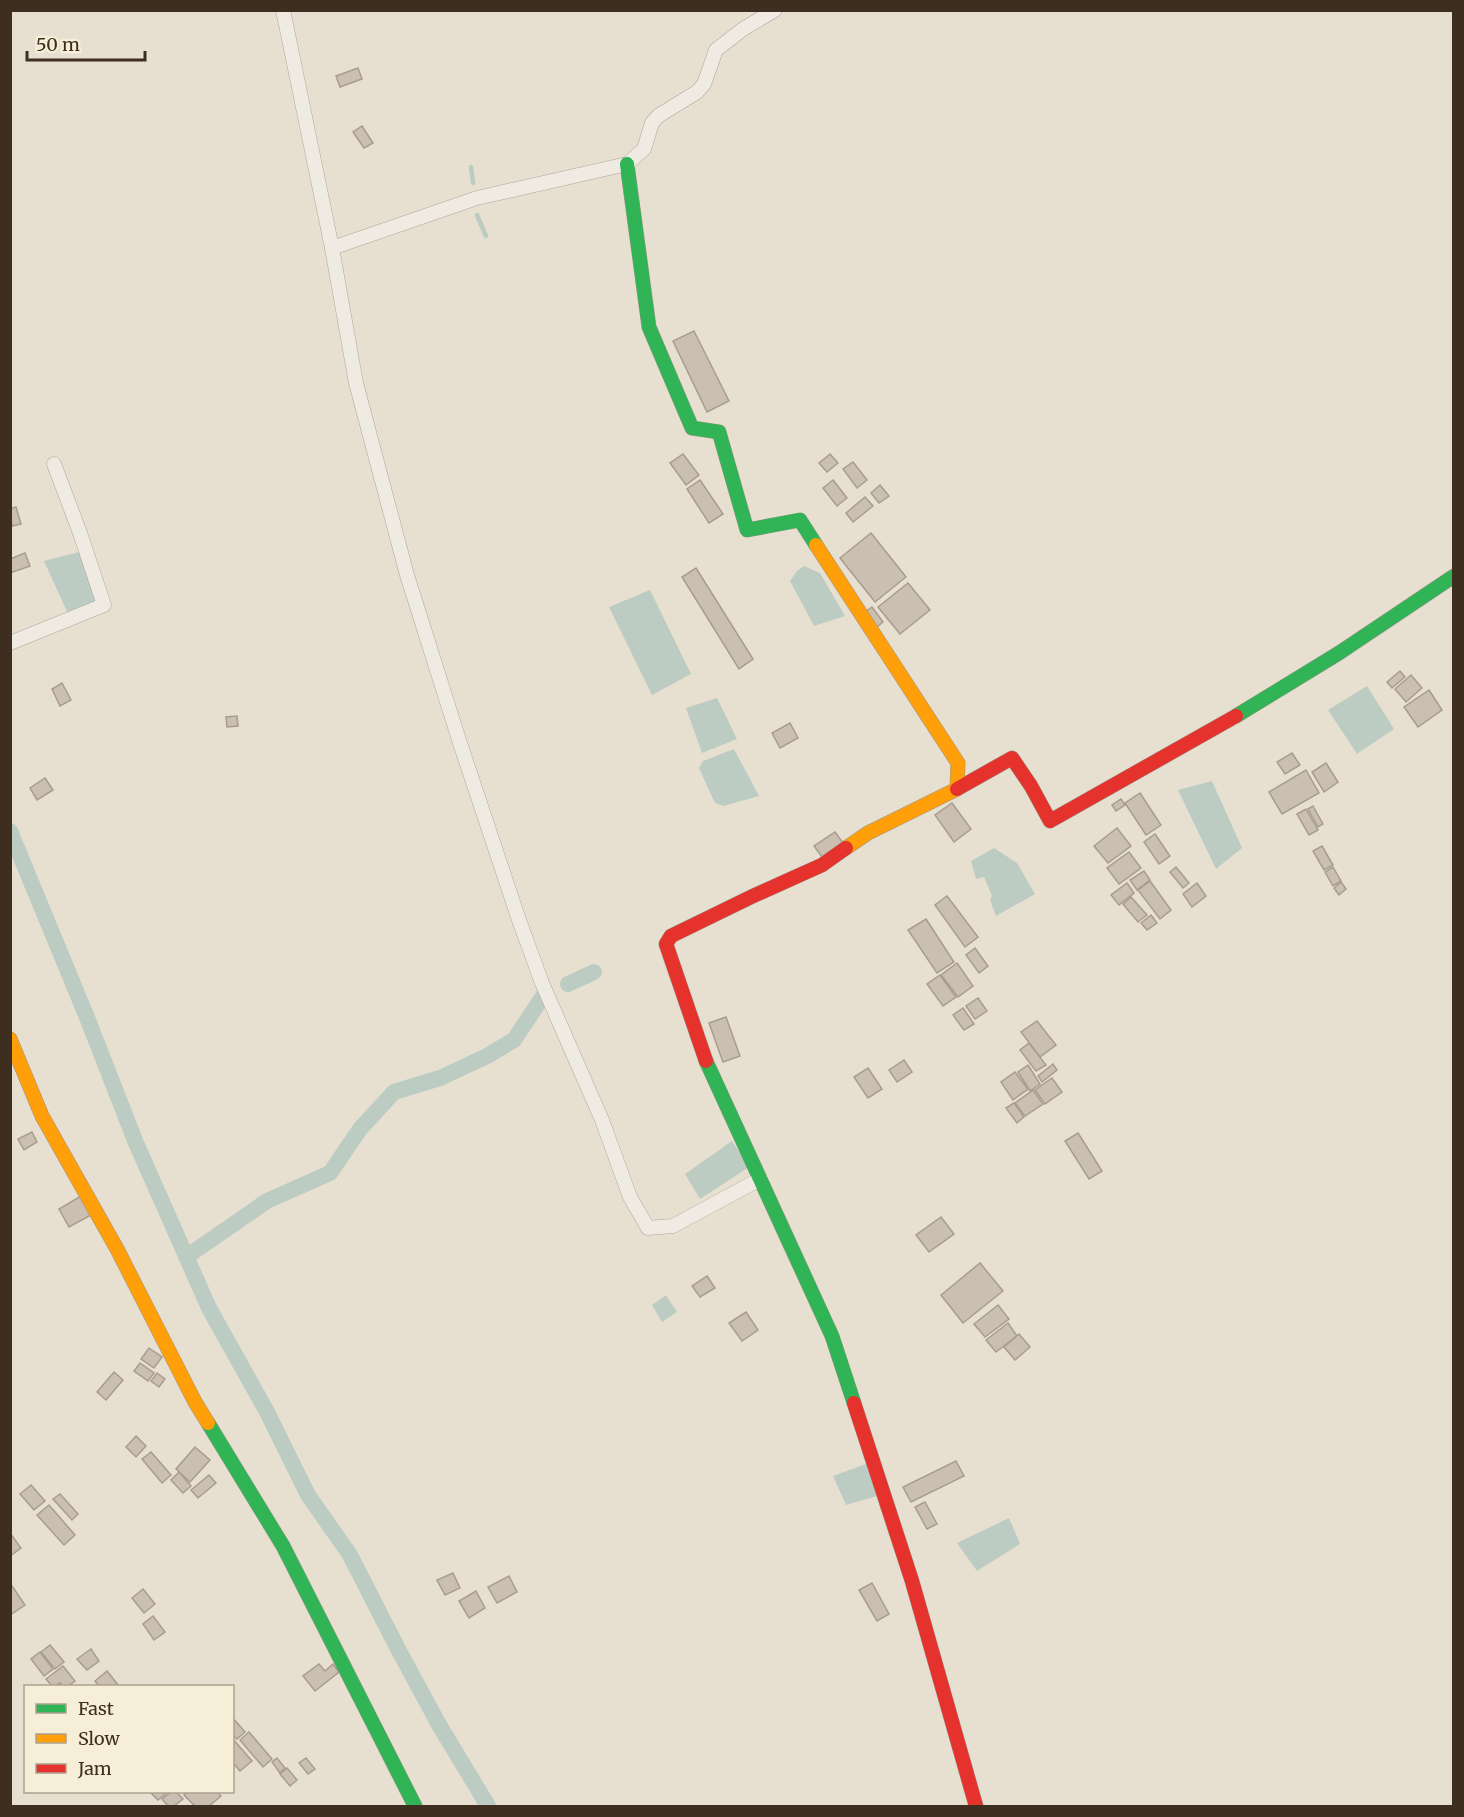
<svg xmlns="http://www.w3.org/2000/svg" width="1464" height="1817" viewBox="0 0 1464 1817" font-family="Merriweather,serif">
	<rect width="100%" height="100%" fill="#e7e0d1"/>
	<g fill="#bcccc2">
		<path d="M79,552L97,602L68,614L44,561Z"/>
		<path d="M804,566L820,573L845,616L814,626L790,581L797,571Z"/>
		<path d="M650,590L691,674L652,695L609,607Z"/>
		<path d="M1367,686L1394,729L1357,754L1328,710Z"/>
		<path d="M717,698L737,739L702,753L686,708Z"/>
		<path d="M734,749L759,796L723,806L715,803L699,768L703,761Z"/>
		<path d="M1212,781L1242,848L1216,869L1178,790Z"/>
		<path d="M994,848L1017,863L1035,894L996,916L990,900L992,896L984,877L976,879L971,861Z"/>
		<path d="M732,1141L749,1167L700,1199L685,1174Z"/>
		<path d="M666,1295L677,1312L662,1322L652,1305Z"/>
		<path d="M866,1464L877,1496L846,1505L833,1476Z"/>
		<path d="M1009,1518L1020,1544L977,1571L957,1543Z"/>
	</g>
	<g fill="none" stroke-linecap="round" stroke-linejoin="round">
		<g stroke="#bcccc2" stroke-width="4.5">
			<path d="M471,167L473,183"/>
			<path d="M477,215L486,236"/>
		</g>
		<g stroke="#bcccc2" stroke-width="16">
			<path d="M10,831L86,1015L136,1143L209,1308L267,1412L308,1495L350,1555L397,1647L438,1723L488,1806"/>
			<path d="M568,984L594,972"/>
			<path d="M186,1257L267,1201L330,1173L360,1129L394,1092L440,1078L487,1056L514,1040L544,995"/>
		</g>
	</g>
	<g fill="#cbbfb2" stroke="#a89c90" stroke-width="1.5">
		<path d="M358,68L362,79L340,87L336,76Z"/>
		<path d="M362,126L373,143L364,148L353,132Z"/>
		<path d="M694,331L729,401L707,412L673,341Z"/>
		<path d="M683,454L699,475L686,485L670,463Z"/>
		<path d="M830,454L838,463L827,472L819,463Z"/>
		<path d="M853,462L867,480L857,488L843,469Z"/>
		<path d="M700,480L723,514L709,523L687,489Z"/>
		<path d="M833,480L847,498L837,506L823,488Z"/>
		<path d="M880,485L889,496L879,503L871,493Z"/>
		<path d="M865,497L873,506L853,522L846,513Z"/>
		<path d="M16,507L21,524L12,526L10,509Z"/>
		<path d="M871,533L906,577L875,602L840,558Z"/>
		<path d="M25,553L30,566L10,573V559Z"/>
		<path d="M696,568L753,659L739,669L682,577Z"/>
		<path d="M908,583L930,610L900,634L878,607Z"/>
		<path d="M872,607L883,622L876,628L864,613Z"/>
		<path d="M1400,671L1405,677L1392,688L1387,682Z"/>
		<path d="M1411,675L1422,688L1406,702L1395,689Z"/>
		<path d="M62,683L71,700L60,706L52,689Z"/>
		<path d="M1429,690L1442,710L1418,727L1404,707Z"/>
		<path d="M237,716L238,726L227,727L226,717Z"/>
		<path d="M790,723L798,738L780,748L772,733Z"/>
		<path d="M1292,753L1300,765L1285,774L1277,762Z"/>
		<path d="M1326,763L1338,782L1324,792L1312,772Z"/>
		<path d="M1306,770L1319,793L1282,814L1269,792Z"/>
		<path d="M45,778L53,790L37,800L30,788Z"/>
		<path d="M1140,793L1161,825L1146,835L1125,803Z"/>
		<path d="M1121,799L1125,805L1116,811L1112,805Z"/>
		<path d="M952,803L971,829L954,842L935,815Z"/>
		<path d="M1313,806L1323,824L1318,827L1308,809Z"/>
		<path d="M1306,809L1318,830L1309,835L1297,814Z"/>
		<path d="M1117,828L1131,846L1108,863L1094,846Z"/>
		<path d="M835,832L843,843L822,857L814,846Z"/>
		<path d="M1155,834L1170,856L1159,864L1144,842Z"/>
		<path d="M1322,846L1333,865L1324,870L1313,851Z"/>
		<path d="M1129,852L1141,868L1119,884L1107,868Z"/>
		<path d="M1176,867L1189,883L1183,888L1170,872Z"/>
		<path d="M1333,867L1341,881L1333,886L1325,872Z"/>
		<path d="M1144,871L1150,880L1137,890L1130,880Z"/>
		<path d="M1150,881L1171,910L1160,919L1138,890Z"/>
		<path d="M1341,882L1346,889L1339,895L1334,888Z"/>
		<path d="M1127,883L1134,893L1119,905L1111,895Z"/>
		<path d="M1197,883L1206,896L1192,907L1183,894Z"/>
		<path d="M947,896L978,937L965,947L935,905Z"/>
		<path d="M1131,897L1147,915L1138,922L1123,904Z"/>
		<path d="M1151,915L1157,923L1147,930L1141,923Z"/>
		<path d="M926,919L954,962L937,973L908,930Z"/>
		<path d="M975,948L988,966L979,973L966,955Z"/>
		<path d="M957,963L973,986L958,997L941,975Z"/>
		<path d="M940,975L956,997L943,1006L927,984Z"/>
		<path d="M978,998L987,1011L975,1019L966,1006Z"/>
		<path d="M963,1008L974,1024L964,1030L953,1015Z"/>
		<path d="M726,1017L740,1056L723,1062L709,1023Z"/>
		<path d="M1037,1021L1056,1045L1040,1057L1021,1032Z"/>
		<path d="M1029,1043L1046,1065L1036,1071L1020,1050Z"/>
		<path d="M904,1060L912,1072L897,1082L889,1070Z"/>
		<path d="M1053,1064L1057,1070L1042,1082L1038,1076Z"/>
		<path d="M1028,1065L1040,1084L1030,1091L1018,1072Z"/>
		<path d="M868,1068L882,1089L868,1098L854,1077Z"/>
		<path d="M1015,1072L1028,1089L1013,1100L1001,1082Z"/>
		<path d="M1052,1078L1062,1092L1045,1104L1035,1090Z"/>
		<path d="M1033,1090L1043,1104L1025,1116L1015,1103Z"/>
		<path d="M1014,1103L1024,1117L1017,1123L1006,1108Z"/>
		<path d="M32,1132L37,1142L24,1150L18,1139Z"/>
		<path d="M1078,1133L1102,1171L1089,1179L1065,1141Z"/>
		<path d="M81,1196L91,1215L69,1227L59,1209Z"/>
		<path d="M941,1217L954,1234L929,1252L916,1235Z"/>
		<path d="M980,1263L1003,1291L963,1323L941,1295Z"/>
		<path d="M707,1276L715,1288L700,1297L692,1286Z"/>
		<path d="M998,1305L1009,1319L985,1337L974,1324Z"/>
		<path d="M746,1312L758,1330L742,1341L729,1323Z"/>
		<path d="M1008,1323L1017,1336L996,1352L986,1340Z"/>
		<path d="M1019,1334L1030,1347L1015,1360L1004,1347Z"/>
		<path d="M149,1348L162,1357L154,1368L141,1359Z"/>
		<path d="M140,1363L154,1373L148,1381L134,1371Z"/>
		<path d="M114,1372L123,1380L106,1400L97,1392Z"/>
		<path d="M157,1373L165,1379L159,1387L151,1381Z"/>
		<path d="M136,1436L146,1446L136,1457L126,1447Z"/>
		<path d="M195,1447L210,1460L190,1482L176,1469Z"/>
		<path d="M151,1452L171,1475L162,1483L142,1459Z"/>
		<path d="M956,1461L964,1476L911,1502L903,1487Z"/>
		<path d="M179,1472L191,1486L183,1493L171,1480Z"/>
		<path d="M209,1475L216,1483L198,1498L191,1490Z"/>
		<path d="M31,1485L45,1501L34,1510L20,1494Z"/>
		<path d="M60,1494L78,1514L72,1520L53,1499Z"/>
		<path d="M925,1502L937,1524L927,1529L915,1507Z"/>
		<path d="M49,1505L75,1535L64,1545L37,1515Z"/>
		<path d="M10,1533L21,1548L10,1556Z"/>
		<path d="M453,1573L460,1588L445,1595L437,1580Z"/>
		<path d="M509,1576L517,1592L497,1603L488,1587Z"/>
		<path d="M10,1583L25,1605L10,1615Z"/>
		<path d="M872,1583L889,1614L877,1621L859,1590Z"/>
		<path d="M143,1589L155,1604L144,1613L132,1598Z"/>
		<path d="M476,1591L485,1608L469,1618L459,1601Z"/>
		<path d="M153,1616L165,1632L154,1640L143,1624Z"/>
		<path d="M50,1645L64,1662L55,1669L41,1652Z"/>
		<path d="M91,1649L99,1661L87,1670L77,1659Z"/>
		<path d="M40,1652L53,1669L44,1676L31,1659Z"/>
		<path d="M319,1664L325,1671L333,1664L339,1672L315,1691L303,1676Z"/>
		<path d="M63,1666L75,1681L68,1686H63L60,1683L55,1686H52L46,1679Z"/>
		<path d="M107,1671L119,1686H99L95,1681Z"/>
		<path d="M232,1717L245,1732L237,1739L232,1734Z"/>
		<path d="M249,1732L272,1759L263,1767L240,1740Z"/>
		<path d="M232,1738L252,1761L240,1771L232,1762Z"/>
		<path d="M277,1758L285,1768L280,1773L272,1762Z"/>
		<path d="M306,1758L315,1769L308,1774L299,1763Z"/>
		<path d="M287,1768L297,1780L290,1786L280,1774Z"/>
		<path d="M150,1792H168L158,1800Z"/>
		<path d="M171,1792H176L183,1799L174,1806H168L162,1799Z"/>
		<path d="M188,1792H217L221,1796L209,1806H195L184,1795Z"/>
	</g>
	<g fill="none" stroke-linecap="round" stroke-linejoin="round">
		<defs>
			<g id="street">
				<path d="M283,10L332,248"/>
				<path d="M10,643L104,605L80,533L54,464"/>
				<path d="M760,1179L673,1226L648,1228L630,1197L602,1120L542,983L519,920L460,743L407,575L356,383L332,248L477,198L627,164L644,149L652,123L658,116L697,92L704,84L716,50L743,29L775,10"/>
			</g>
			<g id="fast">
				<path d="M627,164L649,327L692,428L719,432L747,530L800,520L816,545"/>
				<path d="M1236,716L1339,653L1454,576"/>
				<path d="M706,1061L832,1336L854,1403"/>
				<path d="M208,1423L283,1546L415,1806"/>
			</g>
			<g id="slow">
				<path d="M816,545L958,763L957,789L868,833L846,848"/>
				<path d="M10,1039L42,1116L117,1249L195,1402L208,1423"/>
			</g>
			<g id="jam">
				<path d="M957,789L1012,758L1031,786L1050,821L1236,716"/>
				<path d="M706,1061L666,944L671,936L753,896L822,865L846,848"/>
				<path d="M854,1403L912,1581L976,1806"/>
			</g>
		</defs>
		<use href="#street" stroke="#ada599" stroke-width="15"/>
		<use href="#fast" stroke="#9c958a" stroke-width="15"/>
		<use href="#slow" stroke="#9c958a" stroke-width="15"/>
		<use href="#jam" stroke="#9c958a" stroke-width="15"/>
		<use href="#street" stroke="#efebe3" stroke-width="14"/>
		<use href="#fast" stroke="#30b455" stroke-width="14"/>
		<use href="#slow" stroke="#ff9f0a" stroke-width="14"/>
		<use href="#jam" stroke="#e5322d" stroke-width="14"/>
	</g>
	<rect width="1464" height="1817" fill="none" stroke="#3d2e20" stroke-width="24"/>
	<rect x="24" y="1685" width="210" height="108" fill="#f7eed8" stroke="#ada18e" stroke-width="1.5"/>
	<rect x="36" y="1704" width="30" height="9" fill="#30b455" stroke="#ada18e" stroke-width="1.5"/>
	<text x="78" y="1715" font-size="18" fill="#3d2e20">Fast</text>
	<rect x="36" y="1734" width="30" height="9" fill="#ff9f0a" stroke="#ada18e" stroke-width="1.5"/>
	<text x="78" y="1745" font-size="18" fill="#3d2e20">Slow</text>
	<rect x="36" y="1764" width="30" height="9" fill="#e5322d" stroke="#ada18e" stroke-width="1.5"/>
	<text x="78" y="1775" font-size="18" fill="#3d2e20">Jam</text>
	<path d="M27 51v9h118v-9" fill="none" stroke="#3d2e20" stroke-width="3"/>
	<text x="36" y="51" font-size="18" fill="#3d2e20" stroke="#f7eed8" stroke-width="4.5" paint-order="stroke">50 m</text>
</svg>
